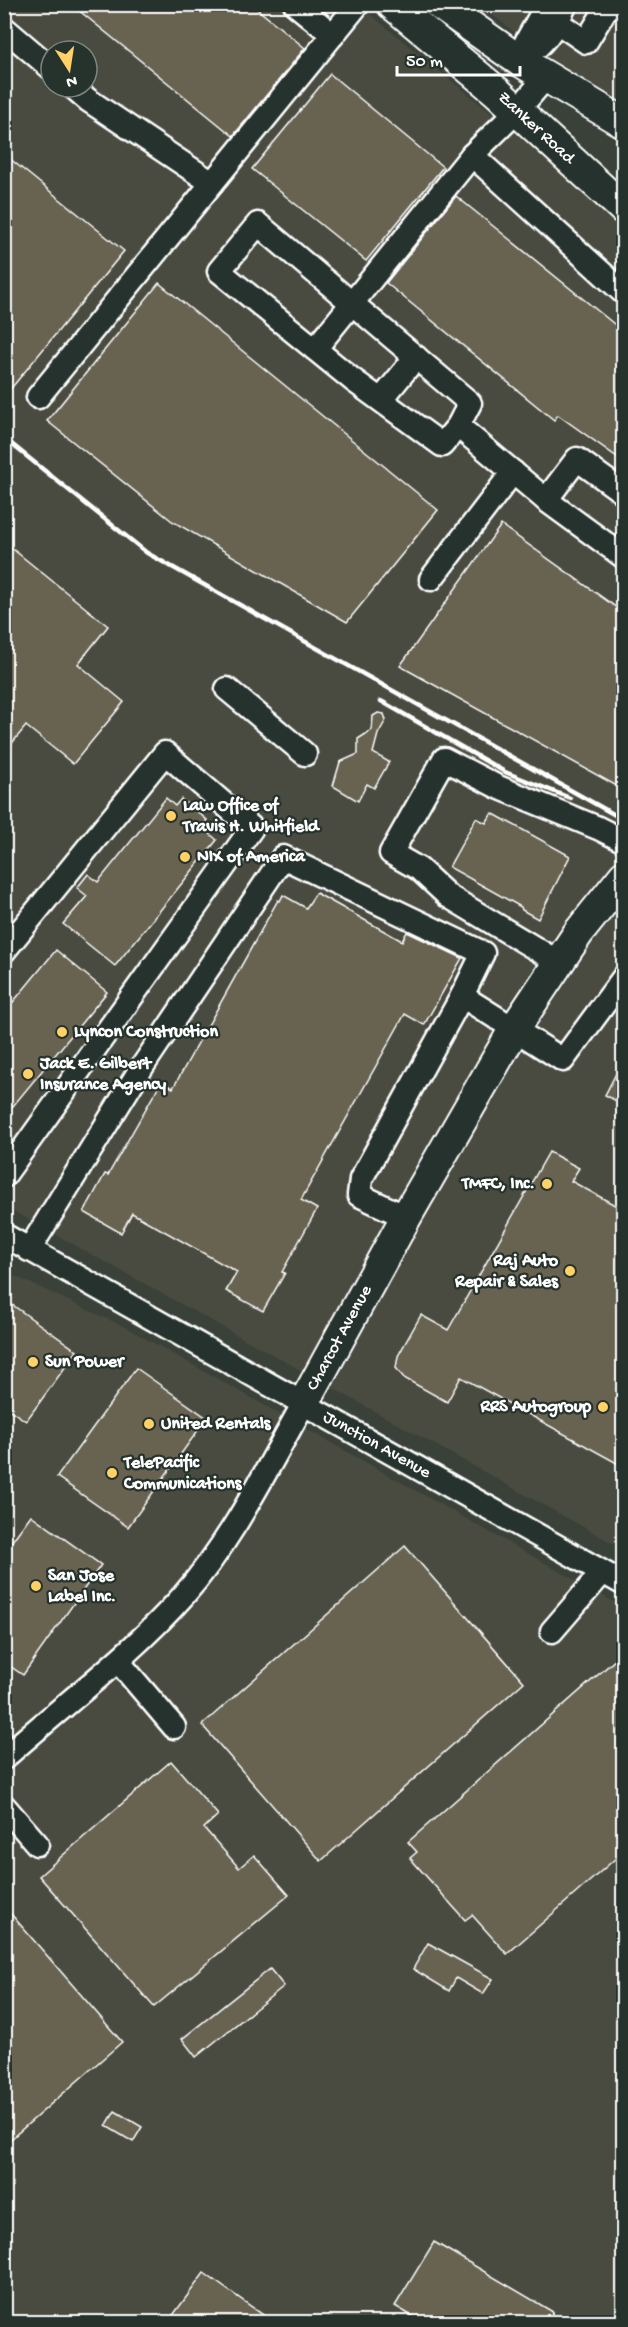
<svg xmlns="http://www.w3.org/2000/svg" width="628" height="2327" viewBox="0 0 628 2327" font-family="'Gochi Hand',sans-serif">
	<rect width="100%" height="100%" fill="#3a4138"/>
	<filter id="ink" filterUnits="userSpaceOnUse"><feTurbulence type="fractalNoise" baseFrequency=".0167" numOctaves="2"/><feDisplacementMap in="SourceGraphic" scale="12" xChannelSelector="R" yChannelSelector="G"/><feConvolveMatrix kernelMatrix="1 2 1 2 8 2 1 2 1" color-interpolation-filters="sRGB"/></filter>
	<g filter="url(#ink)">
		<g fill="#484b40" fill-rule="evenodd">
			<path d="M4,5H359L623,221V1549L15,1212L5,1203ZM51,51H87V87H51Z"/>
			<path d="M480,5H623V119Z"/>
			<path d="M4,1271L125,1327L623,1607V2322H5Z"/>
		</g>
		<g fill="#686251" stroke="#fff" stroke-width="1.5">
			<path d="M71,4H251L305,48L233,136Z"/>
			<path d="M330,74L443,167L366,261L252,169Z"/>
			<path d="M4,154L124,251L4,397Z"/>
			<path d="M456,196L624,332V462L558,415L554,420L386,283Z"/>
			<path d="M159,283L438,510L347,622L172,521L47,421Z"/>
			<path d="M501,525L624,613V790L400,666Z"/>
			<path d="M4,542L108,626L78,664L124,702L73,764L26,726L4,753Z"/>
			<path d="M378,713L384,714L386,720L378,734L373,753L389,762L374,788L367,784L358,801L333,786L340,762L358,754V739L372,730L373,716Z"/>
			<path d="M166,798L175,806L181,799L207,820L202,827L217,840L115,966L63,924L87,896L77,888L88,874L98,882Z"/>
			<path d="M492,813L570,856L538,919L522,910L521,907L449,867L476,818L486,823Z"/>
			<path d="M316,893L402,941L407,932L462,958L424,1025L405,1014L301,1200L317,1209L282,1272L285,1273L263,1311L226,1291L237,1272L132,1213L121,1233L84,1212L105,1174L108,1175L161,1082L173,1088L278,900L280,901L283,895L306,908Z"/>
			<path d="M56,950L107,992L4,1117V1013Z"/>
			<path d="M624,1058V1105L605,1095Z"/>
			<path d="M549,1152L579,1168L571,1181L624,1210V1467L461,1377L447,1402L404,1378L396,1368L398,1356L421,1315L448,1330Z"/>
			<path d="M4,1299L77,1351L26,1421L4,1406Z"/>
			<path d="M136,1368L207,1418L128,1527L57,1477Z"/>
			<path d="M31,1515L101,1565L23,1675L4,1662V1552Z"/>
			<path d="M405,1546L524,1682L321,1861L202,1725Z"/>
			<path d="M624,1652V1851L507,1954L472,1915L465,1920L410,1858L417,1852L408,1842Z"/>
			<path d="M171,1761L218,1815L204,1828L239,1868L254,1855L289,1895L154,2007L39,1876Z"/>
			<path d="M4,1906L122,2042L4,2145Z"/>
			<path d="M428,1943L493,1979L483,1994L456,1978L449,1991L413,1969Z"/>
			<path d="M270,1969L284,1986L196,2057L182,2039Z"/>
			<path d="M115,2111L142,2127L133,2142L106,2126Z"/>
			<path d="M434,2242L553,2312L547,2322H422L395,2306Z"/>
			<path d="M204,2273L273,2322H168Z"/>
		</g>
		<g fill="none" stroke-linecap="round" stroke-linejoin="round">
			<defs>
				<g id="minor">
					<path d="M295,4L333,35"/>
					<path d="M557,22L586,42L609,4"/>
					<path d="M4,28L51,68"/>
					<path d="M522,54L526,42L547,4"/>
					<path d="M520,61C545,43 552,32 566,4"/>
					<path d="M73,87L88,100L212,183"/>
					<path d="M472,155L624,293"/>
					<path d="M258,224L470,403L458,426L442,445L353,380L219,271Z"/>
					<path d="M315,349L472,155L517,111L546,77"/>
					<path d="M38,397L358,4"/>
					<path d="M381,400L416,357"/>
					<path d="M458,426L546,500L577,459L624,493"/>
					<path d="M546,500L624,557"/>
					<path d="M431,579L513,472"/>
					<path d="M227,689L305,754"/>
					<path d="M4,951L165,753L252,828L4,1176"/>
					<path d="M558,962L448,896L419,869L391,853L444,759L498,787L598,828L624,841"/>
					<path d="M462,996L563,1060L624,977"/>
					<path id="s1" d="M4,1235L624,1584"/>
					<path d="M29,1250L140,1070L283,857L483,953L462,996L361,1179L359,1195L406,1217"/>
					<path d="M552,1631L602,1573"/>
					<path d="M118,1661L174,1727"/>
					<path d="M4,1758C64,1704 130,1656 183,1596C233,1539 267,1468 304,1403"/>
					<path d="M4,1806L37,1844"/>
				</g>
				<g id="major">
					<path id="s2" d="M392,4L496,91L624,209"/>
					<path d="M439,4L520,61L624,123"/>
					<path id="s3" d="M304,1403L406,1217L515,1028L579,932L624,876"/>
				</g>
			</defs>
			<use href="#minor" stroke="#fff" stroke-width="27"/>
			<use href="#major" stroke="#fff" stroke-width="34"/>
			<use href="#minor" stroke="#26332d" stroke-width="22"/>
			<use href="#major" stroke="#26332d" stroke-width="30"/>
			<g stroke="#fff" stroke-width="4.5">
				<path d="M4,438L147,553L624,820"/>
				<path d="M381,701L505,772L570,798"/>
			</g>
		</g>
	</g>
	<g fill="#ffd166" stroke="#26332d" stroke-width="2">
		<circle cx="171" cy="816" r="6"/>
		<circle cx="185" cy="857" r="6"/>
		<circle cx="62" cy="1032" r="6"/>
		<circle cx="28" cy="1074" r="6"/>
		<circle cx="547" cy="1184" r="6"/>
		<circle cx="570" cy="1271" r="6"/>
		<circle cx="33" cy="1362" r="6"/>
		<circle cx="603" cy="1407" r="6"/>
		<circle cx="149" cy="1424" r="6"/>
		<circle cx="112" cy="1473" r="6"/>
		<circle cx="36" cy="1586" r="6"/>
	</g>
	<g text-anchor="middle" dominant-baseline="central" stroke-width="4.5" stroke-linejoin="round" paint-order="stroke">
		<g font-size="18" fill="#fff" stroke="#26332d">
			<text stroke="none"><textPath href="#s2" startOffset="190">Zanker Road</textPath></text>
			<text stroke="none"><textPath href="#s3" startOffset="74">Charcot Avenue</textPath></text>
			<text stroke="none"><textPath href="#s1" startOffset="428">Junction Avenue</textPath></text>
		</g>
		<g font-size="18" font-weight="bold" fill="#fff" stroke="#26332d" text-anchor="start">
			<text x="183" y="806">Law Office of<tspan x="183" dy="21">Travis H. Whitfield</tspan></text>
			<text x="197" y="857">NIX of America</text>
			<text x="74" y="1032">Lyncon Construction</text>
			<text x="40" y="1064">Jack E. Gilbert<tspan x="40" dy="21">Insurance Agency</tspan></text>
			<text x="535" y="1184" text-anchor="end">TMFC, Inc.</text>
			<text x="558" y="1261" text-anchor="end">Raj Auto<tspan x="558" dy="21">Repair &amp; Sales</tspan></text>
			<text x="45" y="1362">Sun Power</text>
			<text x="591" y="1407" text-anchor="end">RRS Autogroup</text>
			<text x="161" y="1424">United Rentals</text>
			<text x="124" y="1463">TelePacific<tspan x="124" dy="21">Communications</tspan></text>
			<text x="48" y="1576">San Jose<tspan x="48" dy="21">Label Inc.</tspan></text>
		</g>
	</g>
	<rect width="628" height="2327" fill="none" stroke="#26332d" stroke-width="24"/>
	<rect x="12" y="12" width="604" height="2303" fill="none" stroke="#fff" stroke-width="2" filter="url(#ink)"/>
	<g transform="translate(69 69) rotate(168)"><circle r="28" fill="#26332d" stroke="#7d8581" stroke-width="1.5"/>
	<path d="M0-4.5L10 22L0 15L-10 22Z" fill="#ffd166"/>
	<text y="-9" font-size="16" font-weight="bold" text-anchor="middle" fill="#ffffff">N</text>
	</g>
	<path d="M397 66v9h123v-9" fill="none" stroke="#ffffff" stroke-width="3"/>
	<text x="406" y="66" font-size="18" fill="#ffffff" stroke="#26332d" stroke-width="4.5" paint-order="stroke">50 m</text>
</svg>
